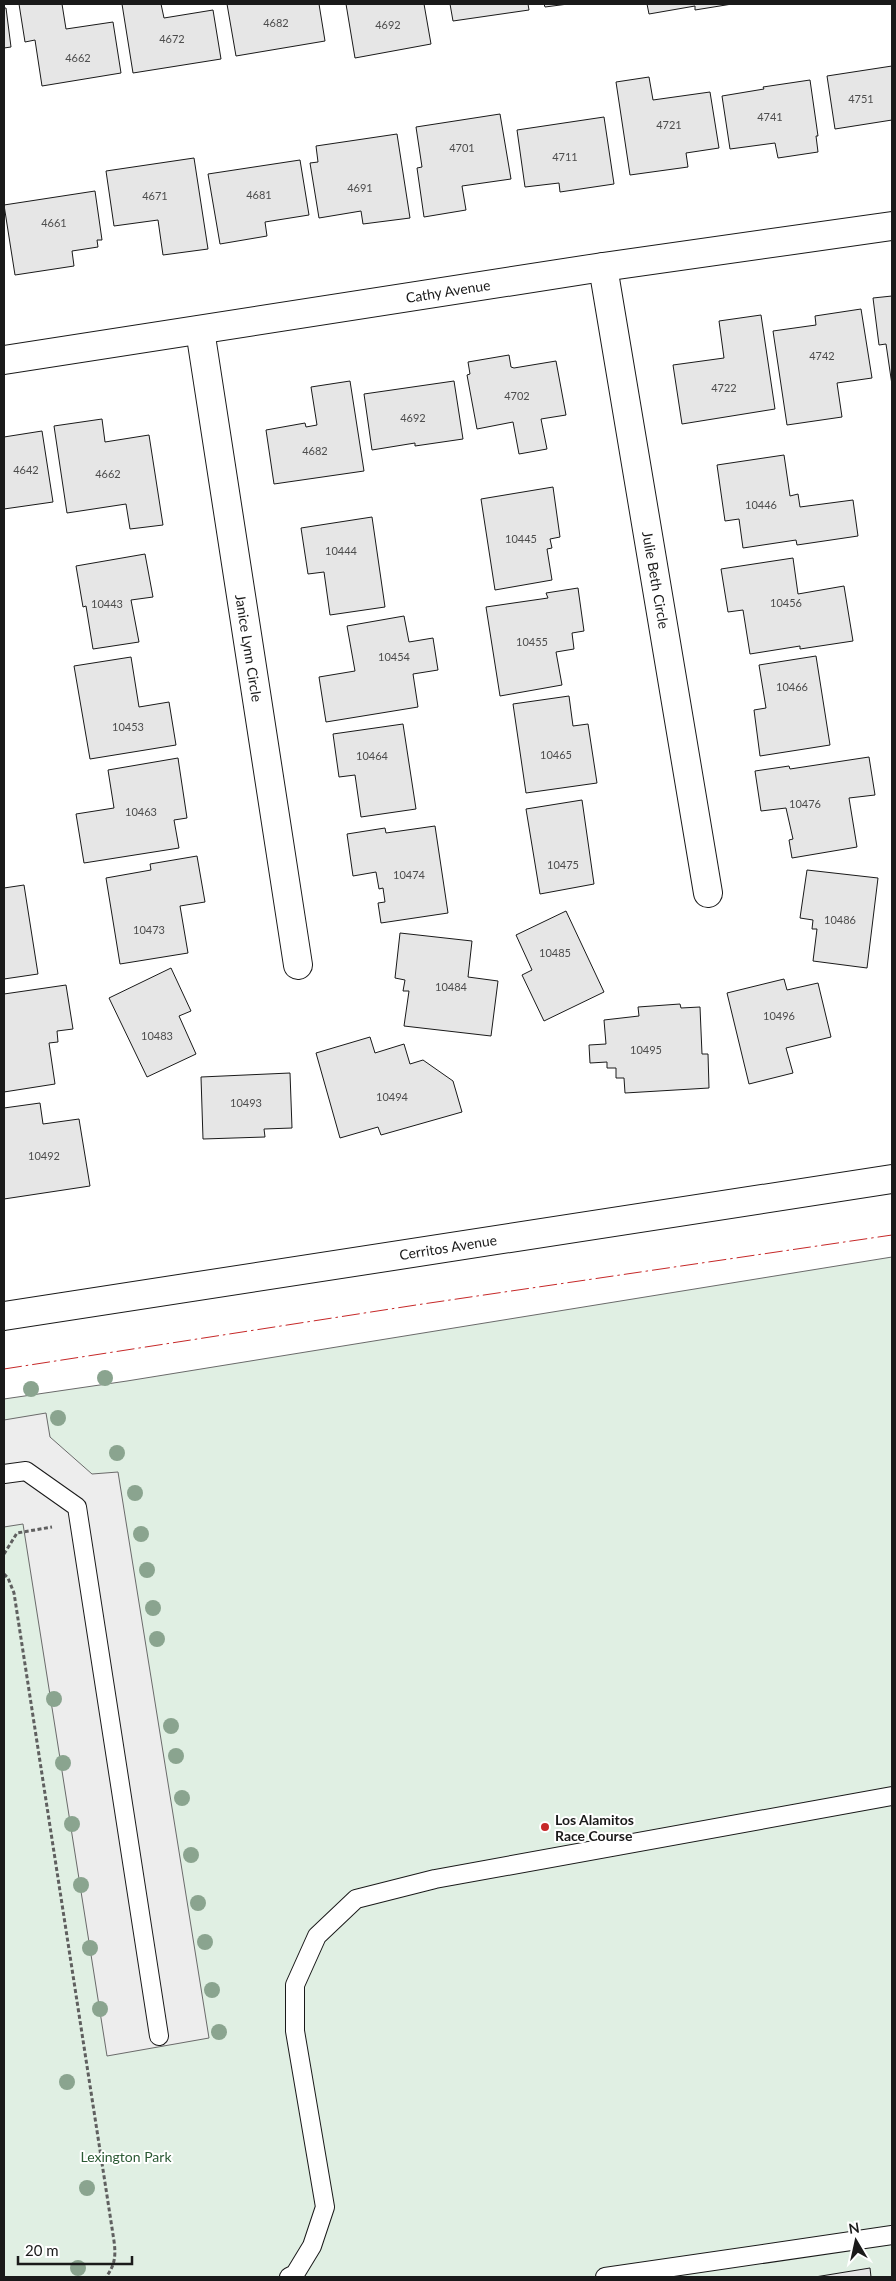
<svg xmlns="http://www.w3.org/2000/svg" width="896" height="2281" viewBox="0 0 896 2281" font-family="Lato,sans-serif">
	<rect width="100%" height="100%" fill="#fff"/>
	<path fill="#e0efe3" stroke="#6a6a6a" d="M892,1257V2277H4V1399L127,1381Z"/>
	<path fill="#ededed" stroke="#6a6a6a" d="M46,1413L50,1437L92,1474L118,1472L209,2038L107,2056L23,1524L4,1527V1420Z"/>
	<g fill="#e6e6e6" stroke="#1a1a1a">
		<path d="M19,4H62L66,29L113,22L121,73L42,86L35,40L25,42Z"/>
		<path d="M122,4H161L164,18L213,10L221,59L133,73Z"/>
		<path d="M227,4H319L325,41L236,56Z"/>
		<path d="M346,4H424L431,44L355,58Z"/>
		<path d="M450,4H528L529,10L453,21Z"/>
		<path d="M544,4H568L545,7Z"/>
		<path d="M647,4H732L695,10V6L649,14Z"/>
		<path d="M4,8H6L11,47L4,48Z"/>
		<path d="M892,66V120L835,129L827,76Z"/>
		<path d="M649,77L653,100L710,92L719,148L686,153L688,167L630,175L616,82Z"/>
		<path d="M810,80L818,136H816L818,152L778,158L775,143L730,149L722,96L764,89L763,87Z"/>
		<path d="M500,114L511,179L462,186L466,210L424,217L417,168L422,167L416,127Z"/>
		<path d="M604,117L614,184L560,192L559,183L525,187L517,130Z"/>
		<path d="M397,134L410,218L363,224L361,211L319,218L310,163L318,162L316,146Z"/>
		<path d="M194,158L208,249L163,255L158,220L114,226L106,171Z"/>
		<path d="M300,160L309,215L265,222L267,236L220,244L208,174Z"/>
		<path d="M95,191L102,240H97L98,247L72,251L74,266L15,275L4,205Z"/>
		<path d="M892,296V385L886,344L879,345L873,298Z"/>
		<path d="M861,309L872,378L837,383L842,417L787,425L773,331L816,325L815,316Z"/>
		<path d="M761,315L775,409L682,424L673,365L724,358L719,321Z"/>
		<path d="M509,355L511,367L514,368L556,361L566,415L541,419L547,449L519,454L513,422L477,429L467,375L470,374L468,362Z"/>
		<path d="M350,381L364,471L274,484L266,430L305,423L306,427L317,425L311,387Z"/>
		<path d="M454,381L463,439L415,446V443L372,450L364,394Z"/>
		<path d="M102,419L105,442L149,435L163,525L130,529L126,504L67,513L54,426Z"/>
		<path d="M42,431L53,502L4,509V437Z"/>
		<path d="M784,455L790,496L798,494L800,507L853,500L858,536L797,545L796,540L743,548L739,519L725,521L717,465Z"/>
		<path d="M553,487L560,537L550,539L552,548L547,549L552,580L495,590L481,499Z"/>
		<path d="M372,517L385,607L330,615L324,572L308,574L301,528Z"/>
		<path d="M145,554L153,597L131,600L139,642L93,649L86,606L83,607L76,566Z"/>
		<path d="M793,558L798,594L844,586L853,641L800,649V646L750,654L743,610L728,612L721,569Z"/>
		<path d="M578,588L584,631L572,633L574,649L556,652L562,685L500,696L486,607L548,598L546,593Z"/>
		<path d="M404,616L409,642L433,638L438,670L413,674L418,707L326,722L319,677L355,671L347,626Z"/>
		<path d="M816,656L830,745L760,756L754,710L766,708L759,665Z"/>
		<path d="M131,657L139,707L169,702L176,745L90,759L74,666Z"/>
		<path d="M569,696L573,726L588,724L597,783L526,793L513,704Z"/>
		<path d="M403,724L416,809L361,817L355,775L339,777L333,734Z"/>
		<path d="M869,757L875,795L849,798L857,847L792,858L789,840L793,839L786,808L761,811L755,771L789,766L790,769Z"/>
		<path d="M178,758L187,818L174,820L179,848L84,863L76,814L114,808L108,770Z"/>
		<path d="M582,800L594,884L540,894L526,809Z"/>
		<path d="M435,826L448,913L381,923L378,903L385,902L383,888L379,889L376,872L353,876L347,834L385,828L386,833Z"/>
		<path d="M197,856L205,902L180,906L188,953L120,964L106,878L151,870L150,864Z"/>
		<path d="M807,870L878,878L867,968L813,961L817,929H812L813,920L800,918Z"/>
		<path d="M24,885L38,974L4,979V888Z"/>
		<path d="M566,911L604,992L544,1021L522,975L532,970L516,935Z"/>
		<path d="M400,933L472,941L468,977L498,981L491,1036L404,1026L409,991H403L405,980L395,978Z"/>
		<path d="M171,968L191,1011L179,1016L196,1054L147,1077L109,998Z"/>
		<path d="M784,979L787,990L818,983L831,1037L786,1048L793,1073L749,1084L727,993Z"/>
		<path d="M66,985L73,1029L57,1031L58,1042L49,1043L55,1084L4,1092V994Z"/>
		<path d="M680,1004L681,1008L700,1007L702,1054H708L709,1088L625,1093L624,1078H616V1068H607V1062L590,1063L589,1045L606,1044L604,1020L639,1016L638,1007Z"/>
		<path d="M370,1037L375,1053L404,1044L410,1064L423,1060L453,1081L462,1112L381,1135L378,1127L340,1138L316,1053Z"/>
		<path d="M290,1073L292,1128L264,1129L265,1137L203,1139L201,1077Z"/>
		<path d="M40,1103L43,1124L79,1119L90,1186L4,1199V1108Z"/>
		<path d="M870,2268L871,2277H815Z"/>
	</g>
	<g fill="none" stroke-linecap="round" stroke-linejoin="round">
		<defs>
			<g id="service">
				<path d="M4,1474L26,1471L77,1507L159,2036"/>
				<path d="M289,2277L295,2274L312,2246L325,2207L295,2031V1985L317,1936L356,1899L435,1879L892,1796"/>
				<path d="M605,2277L892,2235"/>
			</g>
			<g id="minor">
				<path d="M603,267L708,893"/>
				<path d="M200,330L298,965"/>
				<path d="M4,360L603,267L892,226"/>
			</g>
			<path id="secondary" d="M4,1316L892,1179"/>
		</defs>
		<use href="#service" stroke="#1a1a1a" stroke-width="20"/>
		<use href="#minor" stroke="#1a1a1a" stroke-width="30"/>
		<use href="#secondary" stroke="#1a1a1a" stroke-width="30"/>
		<g stroke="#5f5f5f" stroke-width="3" stroke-dasharray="4 2.5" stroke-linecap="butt">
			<path d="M4,1554L17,1533L52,1527"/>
			<path d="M4,1574L8,1578L14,1593L114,2241C116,2256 115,2265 106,2277"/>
		</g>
		<use href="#service" stroke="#fff" stroke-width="18"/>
		<use href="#minor" stroke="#fff" stroke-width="28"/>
		<use href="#secondary" stroke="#fff" stroke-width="28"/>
		<path stroke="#c62828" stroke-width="1" stroke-dasharray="18 4 2.5 4" stroke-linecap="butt" d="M4,1369L416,1305L892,1235"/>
	</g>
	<g fill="#8aa48f">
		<circle cx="105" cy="1378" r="8"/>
		<circle cx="31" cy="1389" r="8"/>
		<circle cx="58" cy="1418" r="8"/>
		<circle cx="117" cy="1453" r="8"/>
		<circle cx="135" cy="1493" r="8"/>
		<circle cx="141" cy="1534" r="8"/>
		<circle cx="147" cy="1570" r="8"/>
		<circle cx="153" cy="1608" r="8"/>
		<circle cx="157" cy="1639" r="8"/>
		<circle cx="54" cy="1699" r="8"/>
		<circle cx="171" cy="1726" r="8"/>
		<circle cx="176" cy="1756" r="8"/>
		<circle cx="63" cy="1763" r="8"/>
		<circle cx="182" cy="1798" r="8"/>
		<circle cx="72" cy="1824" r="8"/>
		<circle cx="191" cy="1855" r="8"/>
		<circle cx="81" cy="1885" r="8"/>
		<circle cx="198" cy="1903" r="8"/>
		<circle cx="205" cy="1942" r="8"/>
		<circle cx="90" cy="1948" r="8"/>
		<circle cx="212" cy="1990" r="8"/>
		<circle cx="100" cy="2009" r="8"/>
		<circle cx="219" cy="2032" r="8"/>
		<circle cx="67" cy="2082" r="8"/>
		<circle cx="87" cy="2188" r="8"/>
		<circle cx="78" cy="2268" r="8"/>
	</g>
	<circle fill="#c62828" stroke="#fff" stroke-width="2" cx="545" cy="1827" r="5"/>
	<g text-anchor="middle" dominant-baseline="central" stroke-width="4" stroke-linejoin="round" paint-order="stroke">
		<g font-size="11" fill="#4d4d4d">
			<text x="276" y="22">4682</text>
			<text x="388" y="24">4692</text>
			<text x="172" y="38">4672</text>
			<text x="78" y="57">4662</text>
			<text x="861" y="98">4751</text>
			<text x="770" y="116">4741</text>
			<text x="669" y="124">4721</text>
			<text x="462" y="147">4701</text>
			<text x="565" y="156">4711</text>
			<text x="360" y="187">4691</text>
			<text x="259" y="194">4681</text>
			<text x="155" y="195">4671</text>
			<text x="54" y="222">4661</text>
			<text x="822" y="355">4742</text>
			<text x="724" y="387">4722</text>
			<text x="517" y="395">4702</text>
			<text x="413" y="417">4692</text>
			<text x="315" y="450">4682</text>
			<text x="26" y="469">4642</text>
			<text x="108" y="473">4662</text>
			<text x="761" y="504">10446</text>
			<text x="521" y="538">10445</text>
			<text x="341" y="550">10444</text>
			<text x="786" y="602">10456</text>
			<text x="107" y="603">10443</text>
			<text x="532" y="641">10455</text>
			<text x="394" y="656">10454</text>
			<text x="792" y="686">10466</text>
			<text x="128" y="726">10453</text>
			<text x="556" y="754">10465</text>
			<text x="372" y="755">10464</text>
			<text x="805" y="803">10476</text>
			<text x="141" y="811">10463</text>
			<text x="563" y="864">10475</text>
			<text x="409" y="874">10474</text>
			<text x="840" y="919">10486</text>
			<text x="149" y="929">10473</text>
			<text x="555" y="952">10485</text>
			<text x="451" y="986">10484</text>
			<text x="779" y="1015">10496</text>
			<text x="157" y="1035">10483</text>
			<text x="646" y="1049">10495</text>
			<text x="392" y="1096">10494</text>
			<text x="246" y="1102">10493</text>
			<text x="44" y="1155">10492</text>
		</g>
		<g font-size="14" fill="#1a1a1a" stroke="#fff">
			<text transform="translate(448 291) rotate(-9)">Cathy Avenue</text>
			<text transform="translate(656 580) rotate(80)">Julie Beth Circle</text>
			<text transform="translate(249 648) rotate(81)">Janice Lynn Circle</text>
			<text transform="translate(448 1247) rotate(-9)">Cerritos Avenue</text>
		</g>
		<g font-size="14" font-weight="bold" fill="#1a1a1a" stroke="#fff" text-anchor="start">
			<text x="555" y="1819">Los Alamitos<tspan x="555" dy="16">Race Course</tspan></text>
		</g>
		<g font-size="14" fill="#2b5a34" stroke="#fff">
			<text x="126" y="2156">Lexington Park</text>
		</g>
	</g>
	<rect width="896" height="2281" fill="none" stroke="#1a1a1a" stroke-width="10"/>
	<g transform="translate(856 2241) rotate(351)" stroke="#ffffff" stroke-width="4" paint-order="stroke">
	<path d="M0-4L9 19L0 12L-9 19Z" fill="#1a1a1a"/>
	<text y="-8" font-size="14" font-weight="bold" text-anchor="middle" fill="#1a1a1a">N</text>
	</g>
	<path d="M18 2256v8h114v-8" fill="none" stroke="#1a1a1a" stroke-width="2.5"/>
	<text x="25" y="2256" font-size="15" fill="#1a1a1a" stroke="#ffffff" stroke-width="4" paint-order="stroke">20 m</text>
</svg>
